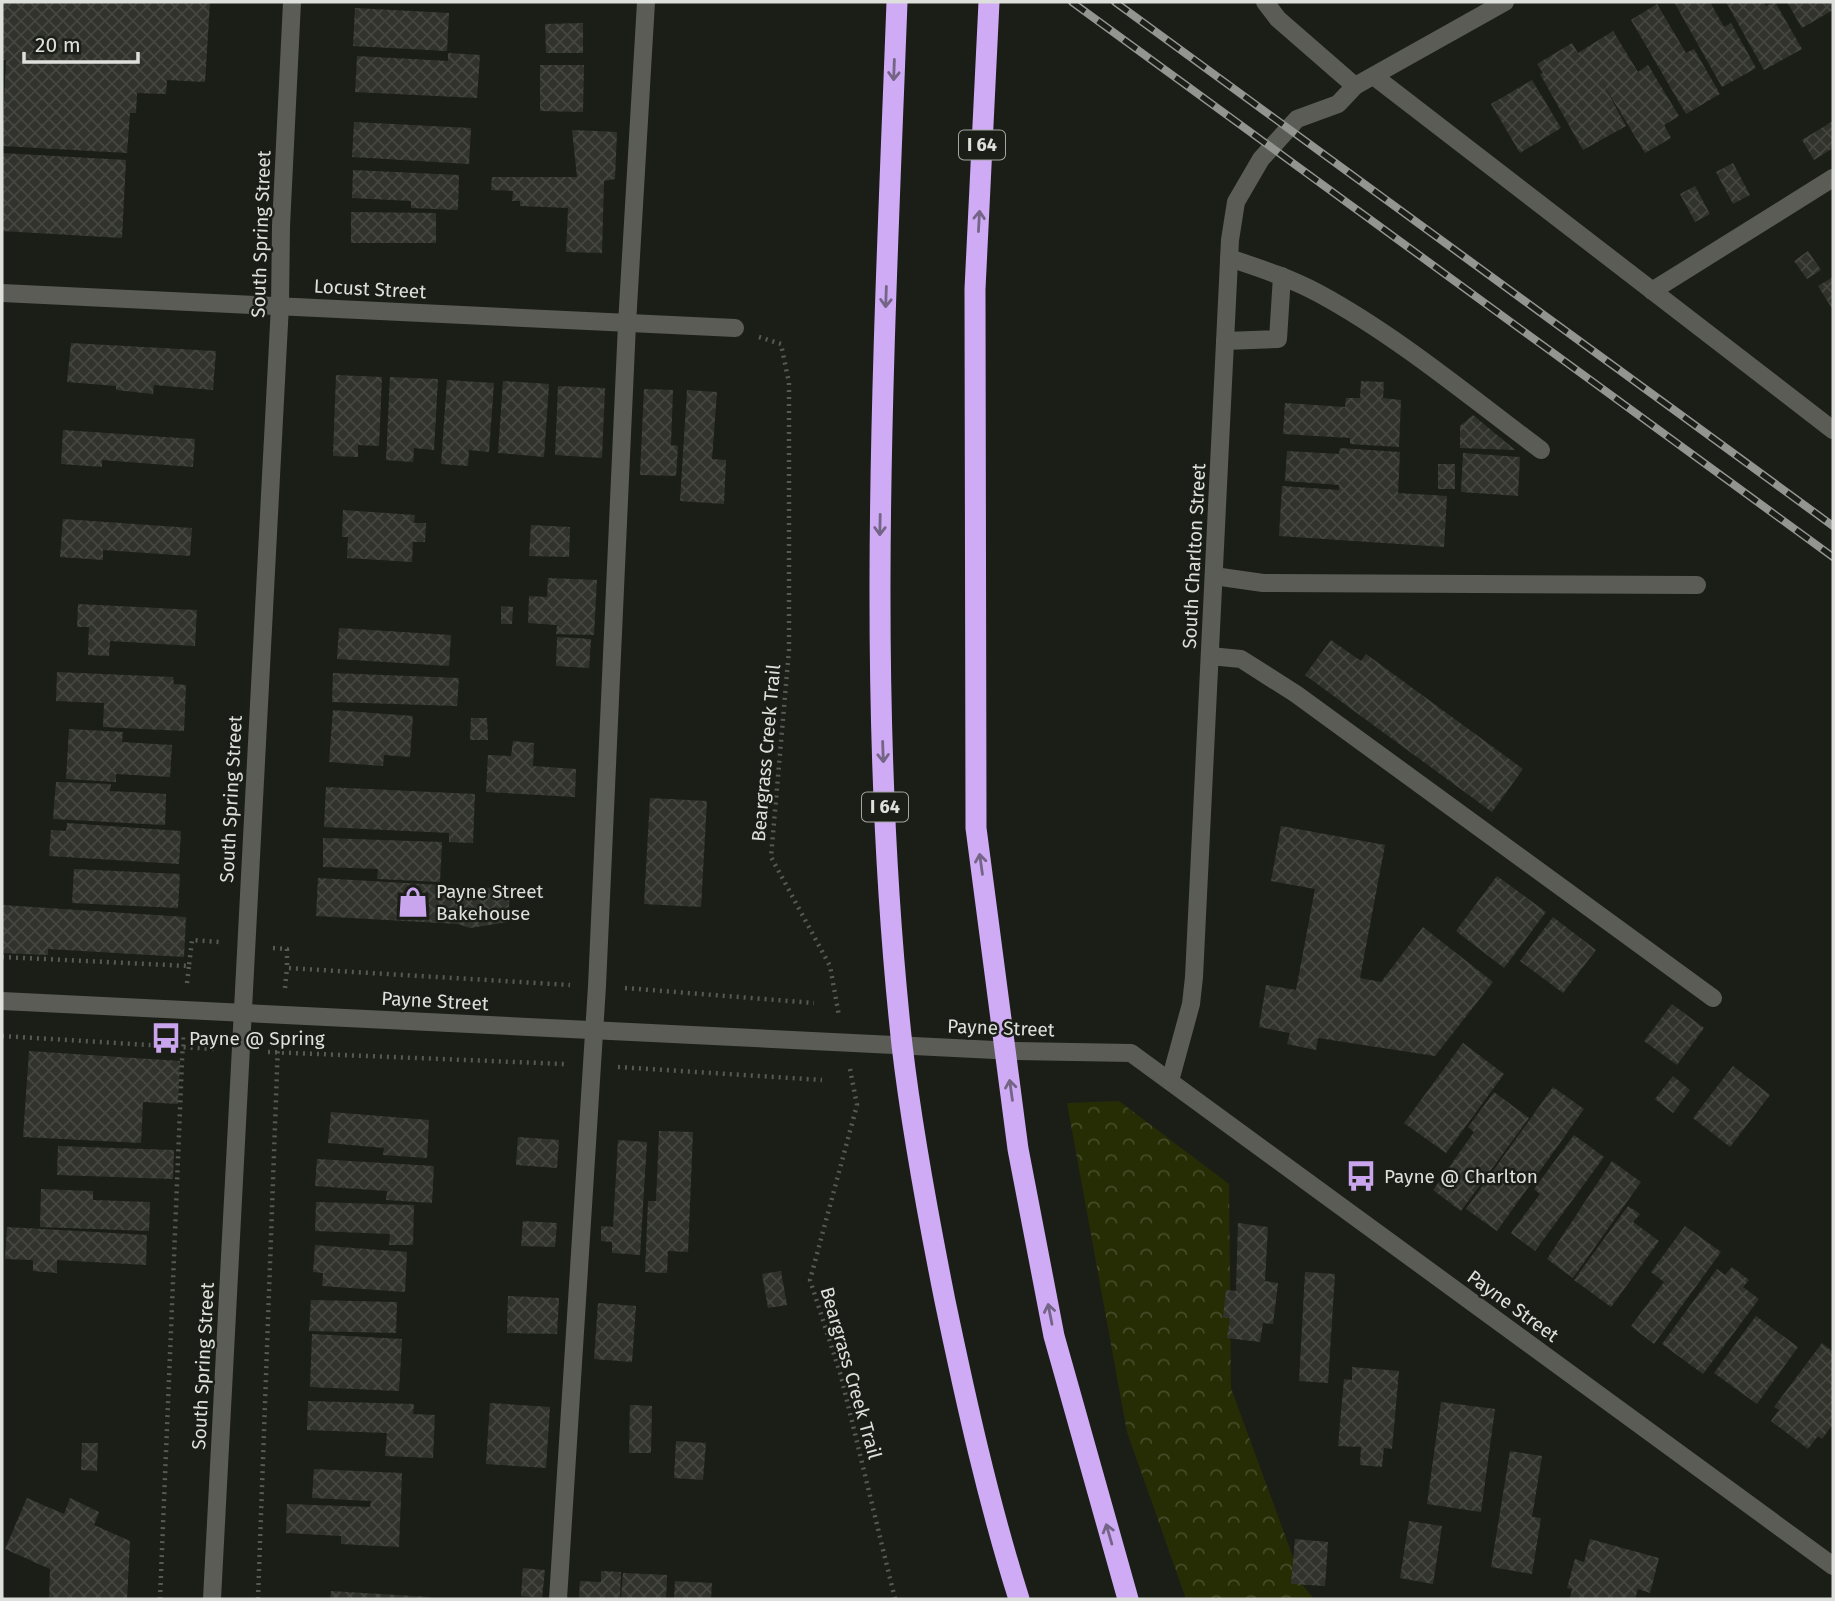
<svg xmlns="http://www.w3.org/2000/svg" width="1835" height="1601" viewBox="0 0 1835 1601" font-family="'Fira Sans',sans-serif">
	<defs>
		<pattern id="forest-crowns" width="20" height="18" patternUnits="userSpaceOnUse" patternTransform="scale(1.75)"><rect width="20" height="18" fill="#262d04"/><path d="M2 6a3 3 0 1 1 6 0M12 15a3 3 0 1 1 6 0" fill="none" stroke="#454b28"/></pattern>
		<pattern id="building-cross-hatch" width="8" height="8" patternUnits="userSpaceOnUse" patternTransform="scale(1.75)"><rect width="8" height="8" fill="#31322c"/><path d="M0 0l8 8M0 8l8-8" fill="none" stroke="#454640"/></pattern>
	</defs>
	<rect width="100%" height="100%" fill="#1b1d17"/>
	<path fill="url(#forest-crowns)" d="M1119,1101L1229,1184L1231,1388L1304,1587L1314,1599H1186L1127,1432L1067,1103Z"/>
	<g fill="url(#building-cross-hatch)">
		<path d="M2,2H210L205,82L167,80L166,94L137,93L136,113H130L127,153L2,146L6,60H2Z"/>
		<path d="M1674,2H1710L1724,27L1731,23L1756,68L1722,87Z"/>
		<path d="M1726,2H1764L1766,6L1775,2L1802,49L1764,70Z"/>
		<path d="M1787,2H1833V10L1802,28Z"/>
		<path d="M1657,4L1686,53L1694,49L1720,94L1686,114L1631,20Z"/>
		<path d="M355,8L449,13L447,51L353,46Z"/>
		<path d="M583,23V53H546L545,24Z"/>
		<path d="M1613,31L1638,72L1648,65L1679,116L1664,125L1671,138L1645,153L1602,82L1626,126L1583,150L1540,74L1543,73L1537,64L1572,43L1578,53Z"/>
		<path d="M448,53L480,55L477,98L355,92L357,56L448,61Z"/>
		<path d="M540,65H584L583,112L540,111Z"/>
		<path d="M1532,80L1561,128L1520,153L1491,104Z"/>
		<path d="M1833,121V148L1814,160L1802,140Z"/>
		<path d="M354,122L471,128L469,164L352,157Z"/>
		<path d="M572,130L617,132L615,179L604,181L602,253L566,252L568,208L520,206V201H512L513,191L491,190L492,177H577Z"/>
		<path d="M2,153L126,160L122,238L2,231Z"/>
		<path d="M1733,163L1750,195L1733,204L1716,172Z"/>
		<path d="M353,170L459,175L458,210L411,208V201L352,198Z"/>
		<path d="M1695,186L1710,214L1695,222L1680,194Z"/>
		<path d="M351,212L436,213V243H351Z"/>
		<path d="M1808,251L1821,270L1807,279L1794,261Z"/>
		<path d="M1833,277V310L1818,286Z"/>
		<path d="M71,343L216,351L213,390L154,385L153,394L116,390V386L67,382Z"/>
		<path d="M336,375L382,377L379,446L358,445V457L333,456Z"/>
		<path d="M390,377L438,379L434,450L414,448L413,462L386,460Z"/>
		<path d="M447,380L494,383L489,452L469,450L468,466L441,464Z"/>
		<path d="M503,381L549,384L544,457L498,453Z"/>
		<path d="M1361,381L1384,382L1383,398L1401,400L1399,447L1350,444V438L1283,434L1285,403L1345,407L1346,398H1360Z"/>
		<path d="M558,386L605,388L602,458L555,455Z"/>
		<path d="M644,389L673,390L671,445L678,446L676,476L640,475Z"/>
		<path d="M687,390L717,392L712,459L726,460L724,504L680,501Z"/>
		<path d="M1473,415L1515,450L1460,448V426Z"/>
		<path d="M63,430L195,439L193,467L102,460V467L61,464Z"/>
		<path d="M1340,448L1400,452L1398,493L1447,496L1444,547L1279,536L1282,486L1339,490V485L1285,481L1287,451L1339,454Z"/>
		<path d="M1463,453L1520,457L1518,496L1461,492Z"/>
		<rect x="1438" y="464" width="17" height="25"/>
		<path d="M343,510L415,515L414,523H426L425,542H413L412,562L347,558L348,537H342Z"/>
		<path d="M63,519L192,528L190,556L103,550V560L60,557Z"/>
		<path d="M531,525L570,527L569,557L529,556Z"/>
		<path d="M548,578L597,580L594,635L556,634L557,625L528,623L529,596L547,597Z"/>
		<path d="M78,604L197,610L195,646L110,641L109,656L88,655L89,627H77Z"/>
		<path d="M501,606L513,607L512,624H501Z"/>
		<path d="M339,628L451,635L449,666L337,659Z"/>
		<path d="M557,637L591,639L589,668L556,666Z"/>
		<path d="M1331,640L1361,661L1366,654L1523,769L1492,812L1305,675Z"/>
		<path d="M57,672L173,677L174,684L186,685L184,731L103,727L104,703L56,701Z"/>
		<path d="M333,673L459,678L457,706L332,702Z"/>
		<path d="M333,710L413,716L410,757L384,755L383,766L329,762Z"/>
		<path d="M471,718H487L488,740H470Z"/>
		<path d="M69,729L123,732L122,742L172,745L170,777L116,774V782L66,779Z"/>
		<path d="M513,741L534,743L533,766L576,769L575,797L486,792L488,755L511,756Z"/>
		<path d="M56,782L111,784L110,791L166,794L165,825L53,819Z"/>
		<path d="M326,787L475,794L473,843L449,842V833L324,827Z"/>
		<path d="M650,798L707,801L701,907L644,904Z"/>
		<path d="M67,823L181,831L179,864L49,856L51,830L66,831Z"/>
		<path d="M1281,826L1385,845L1360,978L1381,982L1423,927L1493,982L1435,1056L1318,1038L1316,1050L1287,1044L1290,1033L1259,1027L1266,985L1296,990L1315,889L1271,881Z"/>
		<path d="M323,838L442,842L440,882L377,879L378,869L323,867Z"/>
		<path d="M74,869L180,874L178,908L72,903Z"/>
		<path d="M1497,876L1546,912L1504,968L1456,931Z"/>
		<path d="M318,878L510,889L508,922L470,928L458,924L316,916Z"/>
		<path d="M2,905L186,917L184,957L48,949V955L2,953Z"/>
		<path d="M1553,917L1596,950L1563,993L1520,961Z"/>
		<path d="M1672,1004L1704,1028L1677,1065L1644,1041Z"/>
		<path d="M1463,1043L1504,1074L1446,1153L1404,1123Z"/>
		<path d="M29,1051L180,1061L178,1104L143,1102L141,1143L23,1137Z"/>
		<path d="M1733,1066L1770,1095L1730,1147L1693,1118Z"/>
		<path d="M1673,1076L1690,1090L1673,1113L1655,1099Z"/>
		<path d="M1553,1087L1584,1109L1497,1231L1466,1209Z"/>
		<path d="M1494,1092L1529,1118L1461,1211L1433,1190L1474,1132L1468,1127Z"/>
		<path d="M331,1112L429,1120L427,1158L383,1155L384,1148L328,1143Z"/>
		<path d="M659,1131L693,1132L688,1252L668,1251L667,1273H663L645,1272L648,1201H656Z"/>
		<path d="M1574,1135L1604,1157L1535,1251L1511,1233L1540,1194L1534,1189Z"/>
		<path d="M518,1137L559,1140L557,1168L516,1165Z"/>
		<path d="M618,1140L647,1142L640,1255L612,1253V1242L601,1241V1226L613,1227Z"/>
		<path d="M58,1146L174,1150L173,1179L57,1175Z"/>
		<path d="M317,1159L434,1166L432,1203L386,1200L387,1191L315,1186Z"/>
		<path d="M1612,1161L1641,1182L1573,1278L1547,1259Z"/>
		<path d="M41,1189L93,1191V1200L150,1202L149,1231L40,1227Z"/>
		<path d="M316,1202L414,1205L413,1245H389L390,1234L315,1231Z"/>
		<path d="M1628,1206L1640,1214L1633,1222L1659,1241L1611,1307L1574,1280Z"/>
		<path d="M523,1221L557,1223L555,1247L521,1246Z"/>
		<path d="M1238,1223L1268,1227L1265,1281L1278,1283L1273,1324L1263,1323L1260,1342L1227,1338L1230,1318H1223L1226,1290L1236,1291Z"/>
		<path d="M1685,1226L1721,1252L1654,1344L1631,1326L1664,1282L1651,1272Z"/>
		<path d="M7,1227L147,1235L146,1265L57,1260V1273L33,1271V1260L5,1259Z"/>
		<path d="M315,1245L407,1252L405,1292L322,1286L323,1273L313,1272Z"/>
		<path d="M1732,1267L1749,1280L1743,1287L1759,1299L1703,1374L1662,1344L1717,1269L1725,1275Z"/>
		<path d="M781,1271L787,1305L768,1308L762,1274Z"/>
		<path d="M1305,1272L1335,1274L1328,1383L1299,1381Z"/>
		<path d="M508,1296L559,1298L557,1334L507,1333Z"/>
		<path d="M311,1300L397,1302L396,1333L309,1331Z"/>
		<path d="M598,1303L636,1306L632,1362L594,1359Z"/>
		<path d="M1756,1316L1798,1347L1757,1404L1714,1373Z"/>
		<path d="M312,1334L402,1339L399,1391L310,1387Z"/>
		<path d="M1822,1343L1833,1352V1424L1822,1439L1818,1436L1808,1449L1771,1421L1779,1410L1774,1407Z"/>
		<path d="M1352,1367L1399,1371L1392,1449L1384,1448L1382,1467L1360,1465L1361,1447L1338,1446L1344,1379L1352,1380Z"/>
		<path d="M308,1401L414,1404L413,1414L435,1415L433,1458L385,1456L387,1433L307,1430Z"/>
		<path d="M1441,1402L1495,1409L1481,1512L1427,1504Z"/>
		<path d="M490,1403L550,1407L546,1468L486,1464Z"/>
		<path d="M630,1405L652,1406L651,1453H629Z"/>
		<path d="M676,1441L706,1443L703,1480L674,1478Z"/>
		<path d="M82,1443H98L97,1471L81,1470Z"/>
		<path d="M1510,1451L1542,1456L1532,1517L1541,1518L1532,1574L1491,1567Z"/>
		<path d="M314,1469L402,1473L399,1547L341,1544V1536L286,1533L287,1504L370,1507L371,1501L312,1498Z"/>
		<path d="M27,1498L64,1514L70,1498L99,1512L94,1525L130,1541L127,1599H49L50,1569L5,1549Z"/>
		<path d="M1409,1521L1442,1526L1433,1584L1400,1578Z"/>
		<path d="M1295,1539L1328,1542L1325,1586L1291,1584Z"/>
		<path d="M1590,1539L1659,1558L1650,1593L1638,1589L1635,1599L1570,1598L1572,1589L1567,1588L1575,1559L1584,1562Z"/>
		<path d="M523,1568L545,1570L542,1598L521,1596Z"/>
		<path d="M601,1571L621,1572L620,1599H579L580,1581L601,1582Z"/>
		<path d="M623,1573L667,1575L666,1599H621Z"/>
		<path d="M675,1581L712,1583L711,1599H674Z"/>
		<path d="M331,1591L430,1597V1599H330Z"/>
	</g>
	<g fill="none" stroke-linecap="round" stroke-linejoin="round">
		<g stroke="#575953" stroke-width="4.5" stroke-dasharray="2 5" stroke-linecap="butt">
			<path d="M759,337L781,344L789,383V650L771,857L830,966L839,1016"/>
			<path d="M273,948L287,949V968L570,985"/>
			<path d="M2,957L189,966L192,940L219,942"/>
			<path d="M187,983L189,966"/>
			<path d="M285,988L287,968"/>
			<path d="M625,988L814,1003"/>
			<path d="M2,1036L214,1049"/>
			<path d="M268,1052L564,1064"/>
			<path d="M618,1067L822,1080"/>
			<path d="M850,1069L857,1105L810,1280L841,1376L895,1599"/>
			<path d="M160,1599L183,1037"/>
			<path d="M258,1599L278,1042"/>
		</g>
		<g stroke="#5a5c55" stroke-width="18">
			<path d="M1265,2L1278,19L1355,86"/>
			<path d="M1375,77L1833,430"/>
			<path d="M1229,258C1259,268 1290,278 1318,293C1396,335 1470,397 1541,450"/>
			<path d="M1652,291L1833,178"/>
			<path d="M2,293L735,328"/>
			<path d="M1225,341L1278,339L1282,276"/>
			<path d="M1214,576L1263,583L1697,585"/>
			<path d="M1210,656L1241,659L1296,694L1713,998"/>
			<path d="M2,1001L1015,1051L1131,1053L1833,1566"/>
			<path d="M1170,1081L1191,1004L1194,977L1230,240L1236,202L1261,159L1297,119L1338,104L1355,86L1505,2"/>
			<path d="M212,1599L280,305L281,226L292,2"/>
			<path d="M558,1599L597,986L627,324L646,2"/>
		</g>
		<g stroke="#ceabf4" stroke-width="21">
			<path d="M897,2C884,349 864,698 902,1045C912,1131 928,1216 945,1301C966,1401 988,1501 1019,1599"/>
			<path d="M989,2L975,289L976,828L1018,1149L1054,1336L1128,1599"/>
		</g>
		<defs>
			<g id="rail">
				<path d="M1072,2L1833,557"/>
				<path d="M1115,2L1833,526"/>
			</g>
		</defs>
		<use href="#rail" stroke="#939590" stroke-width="8"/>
		<use href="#rail" stroke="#1b1d17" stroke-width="5" stroke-dasharray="16" stroke-linecap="butt"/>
	</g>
	<defs><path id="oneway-shaft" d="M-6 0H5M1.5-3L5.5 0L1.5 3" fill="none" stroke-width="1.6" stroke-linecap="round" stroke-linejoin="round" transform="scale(1.75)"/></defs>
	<g stroke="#746486">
		<use href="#oneway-shaft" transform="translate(894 70) rotate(92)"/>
		<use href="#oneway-shaft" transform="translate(979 221) rotate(-87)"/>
		<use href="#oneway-shaft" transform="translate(886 297) rotate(92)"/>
		<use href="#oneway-shaft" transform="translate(880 525) rotate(91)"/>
		<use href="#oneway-shaft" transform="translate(883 752) rotate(88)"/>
		<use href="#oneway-shaft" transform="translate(981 864) rotate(-98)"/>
		<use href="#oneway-shaft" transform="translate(1011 1090) rotate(-98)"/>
		<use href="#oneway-shaft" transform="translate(1050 1314) rotate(-101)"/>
		<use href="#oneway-shaft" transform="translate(1109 1534) rotate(-106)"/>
	</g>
	<defs>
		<symbol id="shop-bare" viewBox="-9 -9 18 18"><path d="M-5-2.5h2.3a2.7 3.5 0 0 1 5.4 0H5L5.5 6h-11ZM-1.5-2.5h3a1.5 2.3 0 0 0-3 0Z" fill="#c9a5ee" stroke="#1b1d17" stroke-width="2.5" paint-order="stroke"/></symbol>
		<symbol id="bus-bare" viewBox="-9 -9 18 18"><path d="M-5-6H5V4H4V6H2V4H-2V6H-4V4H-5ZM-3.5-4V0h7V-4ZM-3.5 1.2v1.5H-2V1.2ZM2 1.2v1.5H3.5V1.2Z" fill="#c9a5ee" stroke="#1b1d17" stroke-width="2.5" paint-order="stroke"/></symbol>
	</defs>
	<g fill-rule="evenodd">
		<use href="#shop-bare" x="391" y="880" width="44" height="44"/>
		<use href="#bus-bare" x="144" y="1016" width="44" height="44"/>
		<use href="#bus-bare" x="1339" y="1154" width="44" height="44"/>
	</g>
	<g text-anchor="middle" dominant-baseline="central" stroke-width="5" stroke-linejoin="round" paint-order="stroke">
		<g fill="#1b1d17" stroke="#a4a6a1" stroke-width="2">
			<rect x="959" y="130.5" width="46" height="29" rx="5"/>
			<rect x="862" y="792.5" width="46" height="29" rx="5"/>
		</g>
		<g font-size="18" font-weight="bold" fill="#dee0dc">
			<text x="982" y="145">I 64</text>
			<text x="885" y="807">I 64</text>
		</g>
		<g font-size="19" fill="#dee0dc" stroke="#1b1d17">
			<text transform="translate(261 234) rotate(-88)">South Spring Street</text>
			<text transform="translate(370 289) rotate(3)">Locust Street</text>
			<text transform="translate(1194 556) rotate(-87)">South Charlton Street</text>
			<text transform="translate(766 753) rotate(-85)">Beargrass Creek Trail</text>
			<text transform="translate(231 799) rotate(-87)">South Spring Street</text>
			<text transform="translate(435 1001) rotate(3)">Payne Street</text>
			<text transform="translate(1001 1028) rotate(2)">Payne Street</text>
			<text transform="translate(1513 1306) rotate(36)">Payne Street</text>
			<text transform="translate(203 1366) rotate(-87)">South Spring Street</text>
			<text transform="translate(851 1373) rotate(74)">Beargrass Creek Trail</text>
		</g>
		<g font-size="19" fill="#dee0dc" stroke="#1b1d17" text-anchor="start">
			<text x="436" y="891">Payne Street<tspan x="436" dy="22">Bakehouse</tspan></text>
			<text x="189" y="1038">Payne @ Spring</text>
			<text x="1384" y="1176">Payne @ Charlton</text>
		</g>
	</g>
	<rect width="1835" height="1601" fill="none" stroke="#dee0dc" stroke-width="7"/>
	<path d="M24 52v10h114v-10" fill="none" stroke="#dee0dc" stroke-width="3.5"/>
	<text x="35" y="52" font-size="21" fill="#dee0dc" stroke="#1b1d17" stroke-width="5" paint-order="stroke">20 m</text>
</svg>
